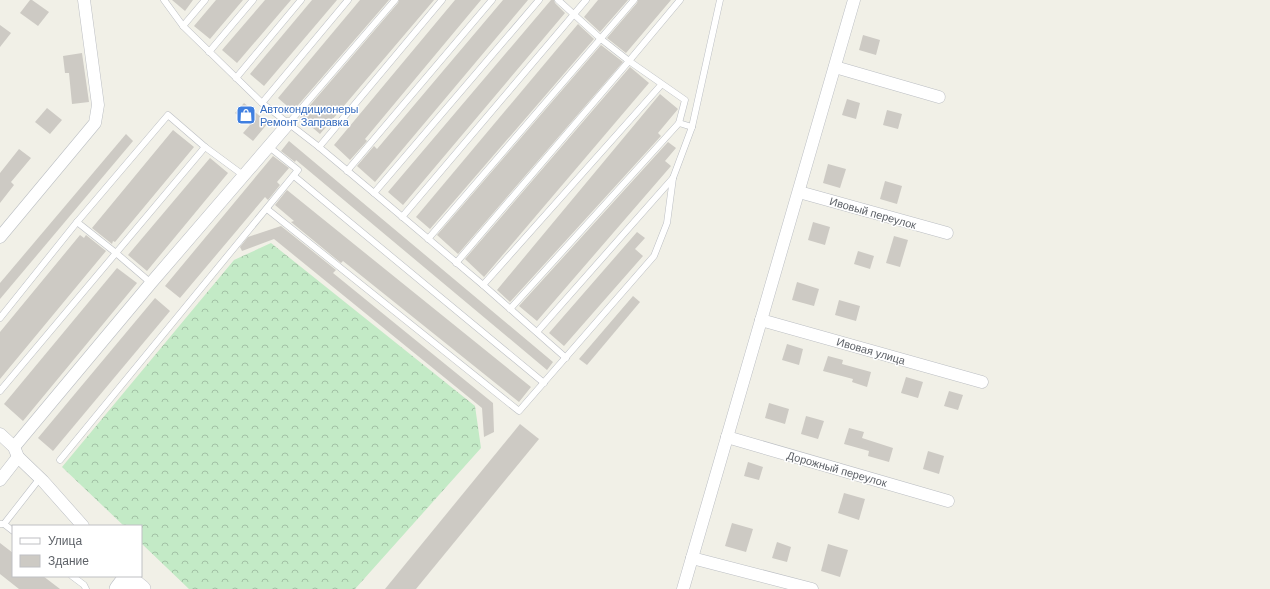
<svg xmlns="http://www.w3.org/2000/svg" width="1270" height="589" viewBox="0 0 1270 589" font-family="Arial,sans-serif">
	<defs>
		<pattern id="forest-crowns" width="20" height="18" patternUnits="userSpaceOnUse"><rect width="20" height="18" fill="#c3eac6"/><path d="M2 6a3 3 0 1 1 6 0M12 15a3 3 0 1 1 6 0" fill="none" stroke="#a2c1a5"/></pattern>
	</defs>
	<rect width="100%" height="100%" fill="#f1f0e7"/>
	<path fill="url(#forest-crowns)" d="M271,243L475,406L481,448L355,589H189L141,543V526H124L62,467L234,260Z"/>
	<g fill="#cdcac4">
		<path d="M30,0H32L49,12L38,26L20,13Z"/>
		<path d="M172,0H193L185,11Z"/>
		<path d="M216,0H243L210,39L194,26Z"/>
		<path d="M265,0H291L237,63L222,50Z"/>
		<path d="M312,0H337L264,86L250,74Z"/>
		<path d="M360,0H389L293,111L278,98Z"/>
		<path d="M399,0H434L320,134L300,117L398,3Z"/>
		<path d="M455,0H481L365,139L367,141L350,160L334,145Z"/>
		<path d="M503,0H528L375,182L357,166L374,146L377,149Z"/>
		<path d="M551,0H554L555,3L565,13L403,205L388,192Z"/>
		<path d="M598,0H628L600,32L584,17Z"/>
		<path d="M638,0H671L626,53L607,38L637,3Z"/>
		<path d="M578,24L594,39L430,229L416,217Z"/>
		<path d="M0,25L11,33L0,47Z"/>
		<path d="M863,35L880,40L876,55L859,50Z"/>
		<path d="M601,45L623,62L458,254L437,235Z"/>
		<path d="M82,53L89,102L72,104L69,73H65L63,56Z"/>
		<path d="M630,67L649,83L484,277L465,259Z"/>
		<path d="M660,94L678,109L658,133L661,136L510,302L497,290Z"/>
		<path d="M847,99L860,103L856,119L842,115Z"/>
		<path d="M244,103L268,123L253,141L243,133L250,125L235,113Z"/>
		<path d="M47,108L62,120L50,134L35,122Z"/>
		<path d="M887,110L902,114L898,129L883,125Z"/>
		<path d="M173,130L194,147L115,242L113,241L112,244L92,228Z"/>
		<path d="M126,134L133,141L0,299V283Z"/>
		<path d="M289,141L553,362L547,370L296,160L295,162L281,151Z"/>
		<path d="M668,142L676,148L665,161L671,166L537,321L519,306Z"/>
		<path d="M19,149L31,158L11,182L14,185L0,203V173Z"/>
		<path d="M273,156L289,168L277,182L280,185L268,200L265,197L180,298L165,286Z"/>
		<path d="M210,158L228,173L147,271L128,255Z"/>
		<path d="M828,164L846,169L840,188L823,183Z"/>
		<path d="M885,181L902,186L897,204L880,199Z"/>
		<path d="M287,190L531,387L519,402L343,261L341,263L291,222L294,221L275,205Z"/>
		<path d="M813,222L830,227L825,245L808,240Z"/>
		<path d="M281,226L336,270L333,273L493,403L494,432L484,437L482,408L274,239L242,251L240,247L248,237Z"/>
		<path d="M637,232L645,238L635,249L643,256L564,346L549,333Z"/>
		<path d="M80,235L84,238L86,235L106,251L0,379V332Z"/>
		<path d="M894,236L908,240L900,267L886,263Z"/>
		<path d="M858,251L874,256L870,269L854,264Z"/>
		<path d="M117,268L137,283L23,421L4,404Z"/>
		<path d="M797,282L819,289L814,306L792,300Z"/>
		<path d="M633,296L640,302L587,365L579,359Z"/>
		<path d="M155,298L170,311L53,451L38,438Z"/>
		<path d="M839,300L860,306L856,321L835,315Z"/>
		<path d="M787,344L803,349L799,365L782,360Z"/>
		<path d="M828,356L843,360L842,364L871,372L867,387L852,382L853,379L823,371Z"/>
		<path d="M906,377L923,382L918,398L901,393Z"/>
		<path d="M949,391L963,395L958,410L944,406Z"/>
		<path d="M769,403L789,409L785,424L765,418Z"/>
		<path d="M806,416L824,421L818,439L801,434Z"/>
		<path d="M520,424L539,439L416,589H385Z"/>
		<path d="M849,428L864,432L862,438L893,448L889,462L868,456L869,451L844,444Z"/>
		<path d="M928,451L944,456L939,474L923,469Z"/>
		<path d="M748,462L763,467L759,480L744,476Z"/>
		<path d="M844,493L865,499L859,520L838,513Z"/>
		<path d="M732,523L753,529L746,552L725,546Z"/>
		<path d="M777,542L791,547L787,562L772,558Z"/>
		<path d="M0,543L13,553V576H43L60,589H19L0,574Z"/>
		<path d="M828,544L848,550L840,577L821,571Z"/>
	</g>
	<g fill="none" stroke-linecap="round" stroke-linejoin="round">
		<defs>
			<g id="lane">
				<path d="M164,0L183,26L262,103L319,147L374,193L483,285L566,358"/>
				<path d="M558,0L601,39L629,61L685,100L679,123"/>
				<path d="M183,26L205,0"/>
				<path d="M209,52L253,0"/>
				<path d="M236,78L301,0"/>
				<path d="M262,103L348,0"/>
				<path d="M288,124L395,0"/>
				<path d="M319,147L442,0"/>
				<path d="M347,171L492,0"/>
				<path d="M294,176L544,383"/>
				<path d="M374,193L539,0"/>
				<path d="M267,209L519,411L654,256L667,223L673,178L692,127L720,0"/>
				<path d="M402,217L586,0"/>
				<path d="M77,222L116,253L151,283"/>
				<path d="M428,239L634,0"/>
				<path d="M456,263L629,61L680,0"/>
				<path d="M483,285L661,85"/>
				<path d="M510,309L679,123L692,127"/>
				<path d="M0,318L77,222L168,115L205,147L243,175"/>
				<path d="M537,332L673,178"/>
				<path d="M0,391L205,147"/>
				<path d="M60,460L298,170L268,146"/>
				<path d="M0,524H4L40,478"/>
				<path d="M4,524L13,531"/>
				<path d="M72,576L84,585L86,589"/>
			</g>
			<g id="street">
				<path d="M835,67L939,97"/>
				<path d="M799,192L947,233"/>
				<path d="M0,237L95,123L98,105L84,0"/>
				<path d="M761,320L982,382"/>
				<path d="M0,434L14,447L18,457L43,481L83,526"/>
				<path d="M727,437L948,501"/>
				<path d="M14,447L151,283L288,124"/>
				<path d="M0,480L18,457"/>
				<path d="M692,558L812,589"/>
				<path d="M683,589L854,0"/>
			</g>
			<path id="secondary" d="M118,589L127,577L142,589"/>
		</defs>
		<use href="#lane" stroke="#bbbec3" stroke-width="7"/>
		<use href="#street" stroke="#bbbec3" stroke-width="13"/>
		<use href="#secondary" stroke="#bcbfc5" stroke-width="18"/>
		<use href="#lane" stroke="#fff" stroke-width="6"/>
		<use href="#street" stroke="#fff" stroke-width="12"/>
		<use href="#secondary" stroke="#fff" stroke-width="17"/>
	</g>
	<defs>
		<symbol id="shop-square" viewBox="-11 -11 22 22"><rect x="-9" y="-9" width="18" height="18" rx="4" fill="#3f7fe0" stroke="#fff"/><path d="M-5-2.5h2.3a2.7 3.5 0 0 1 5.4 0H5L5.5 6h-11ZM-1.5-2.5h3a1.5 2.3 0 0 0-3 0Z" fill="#fff"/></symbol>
	</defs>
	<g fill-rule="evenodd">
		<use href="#shop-square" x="235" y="104" width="22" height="22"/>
	</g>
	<g text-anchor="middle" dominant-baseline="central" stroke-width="3" stroke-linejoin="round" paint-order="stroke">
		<g font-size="11" fill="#366cbe" stroke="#fff" text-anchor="start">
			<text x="260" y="109">Автокондиционеры<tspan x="260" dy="13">Ремонт Заправка</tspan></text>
		</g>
		<g font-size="11" fill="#5e6268" stroke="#fff">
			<text transform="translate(873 213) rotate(16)">Ивовый переулок</text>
			<text transform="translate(871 351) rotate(16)">Ивовая улица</text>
			<text transform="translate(837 469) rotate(16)">Дорожный переулок</text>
		</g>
	</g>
	<rect x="12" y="525" width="130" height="52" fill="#ffffff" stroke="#bfc0c3"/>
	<rect x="20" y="538" width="20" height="6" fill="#ffffff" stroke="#bfc0c3"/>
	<text x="48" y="545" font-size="12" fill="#5e6268">Улица</text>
	<rect x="20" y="555" width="20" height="12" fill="#cdcac4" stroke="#bfc0c3"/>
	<text x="48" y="565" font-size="12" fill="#5e6268">Здание</text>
</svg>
